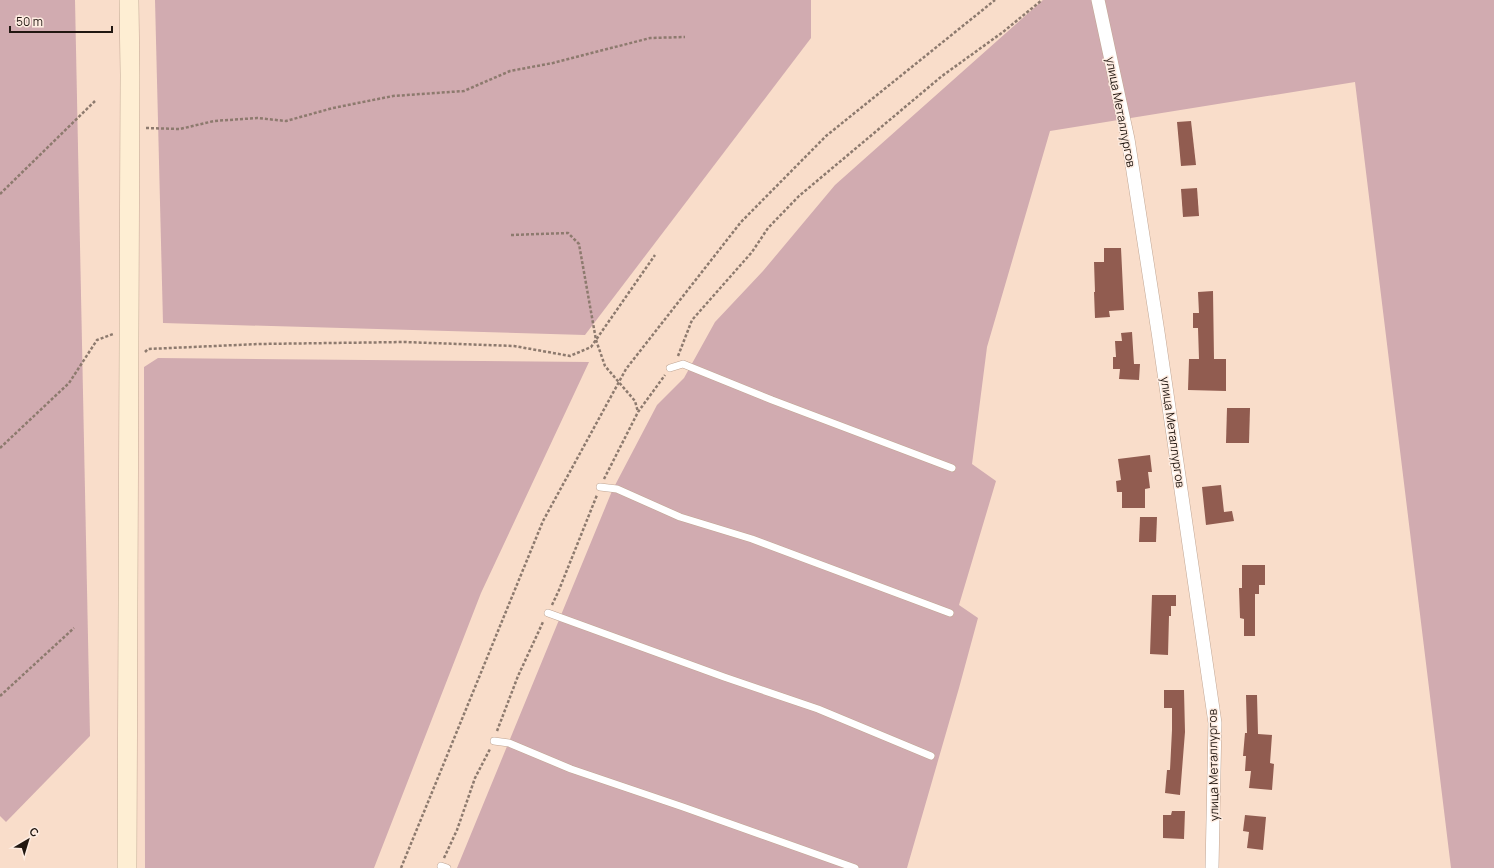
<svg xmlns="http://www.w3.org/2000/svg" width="1494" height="868" viewBox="0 0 1494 868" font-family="Manrope,sans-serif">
	<rect width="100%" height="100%" fill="#f9ddca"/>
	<g fill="#d1abb0">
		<path d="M0,0H75L90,736L6,822L0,816Z"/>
		<path d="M155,0H811V38L585,335L163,323Z"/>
		<path d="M1043,0H1494V868H1451L1355,82L1050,131L987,347L972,464L996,481L959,605L978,618L959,688L907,868H457L612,491L657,405L684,378L715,322L763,271L835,185Z"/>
		<path d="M158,358L589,362L481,593L374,868H145L144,367Z"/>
	</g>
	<g fill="#915c50">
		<path d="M1191,121L1196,165L1181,166L1177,122Z"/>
		<path d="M1197,188L1199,216L1183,217L1181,189Z"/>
		<path d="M1104,248H1121L1124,310L1109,311L1110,317L1095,318L1094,292H1095L1094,262H1104Z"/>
		<path d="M1213,291L1214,359H1226V391L1188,390L1189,359H1199L1198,328H1193V313H1199L1198,292Z"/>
		<path d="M1132,332L1134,364H1140L1139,380L1119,379L1120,369H1113V357H1116L1115,341H1122L1121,333Z"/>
		<path d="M1227,408H1250L1249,443H1226Z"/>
		<path d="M1150,455L1152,472H1148L1150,488L1145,489V508H1122V492H1117L1116,481L1121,480L1118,459Z"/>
		<path d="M1221,485L1224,512L1232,511L1234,521L1206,525L1202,487Z"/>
		<path d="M1140,517H1157L1156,542H1139Z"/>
		<path d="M1242,565H1265V585H1259V594H1255V636H1244V619L1240,618L1239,588H1242Z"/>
		<path d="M1152,595H1176V606H1171V616H1169L1168,655L1150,654Z"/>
		<path d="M1164,690H1184L1185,732L1180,795L1165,793L1167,770H1170L1172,730V708H1164Z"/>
		<path d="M1246,695H1257L1258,734L1272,735L1270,763L1274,764L1272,790L1249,788L1251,771H1245L1246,756H1243L1245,733H1247Z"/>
		<path d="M1172,811H1185L1184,839L1163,838V815H1171Z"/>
		<path d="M1245,815L1266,817L1263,850L1247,848L1249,832L1243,831Z"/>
	</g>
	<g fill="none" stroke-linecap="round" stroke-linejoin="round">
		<defs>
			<g id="lane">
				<path d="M670,368L683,364L772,400L952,468"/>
				<path d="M600,487L617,489L680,517L752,539L950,613"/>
				<path d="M548,613L724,677L818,709L931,756"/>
				<path d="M494,741L509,743L571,769L683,807L855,868"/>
				<path d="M441,866L447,868"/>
			</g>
			<path id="street" d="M1098,0L1128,139L1158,332L1215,723L1212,868"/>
			<path id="secondary" d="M127,868L130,75L129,0"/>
		</defs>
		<use href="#lane" stroke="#c1a694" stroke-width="8"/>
		<use href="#street" stroke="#c1a694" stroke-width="14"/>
		<use href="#secondary" stroke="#c1a694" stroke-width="20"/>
		<g stroke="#8d7a6e" stroke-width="2.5" stroke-dasharray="3 2" stroke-linecap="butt">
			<path d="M146,128L180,129L214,121L257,118L286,121L333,108L393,96L464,91L510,71L553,63L650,38L685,37"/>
			<path d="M0,194L95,101"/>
			<path d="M511,235L568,233L579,244L596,340L605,366L635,401L638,412"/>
			<path d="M145,352L148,349L259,344L404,342L514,346L570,356L591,347L655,255"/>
			<path d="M678,356L692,320L752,252L768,228L799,196L942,76L1003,32L1042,0"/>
			<path d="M0,448L69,383L97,340L113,334"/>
			<path d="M604,479L638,412L665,375"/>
			<path d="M552,605L559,590L597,495"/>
			<path d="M0,696L74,628"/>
			<path d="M497,731L518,676L543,622"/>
			<path d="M444,858L457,830L475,778L490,749"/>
			<path d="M401,868L543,521L626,369L741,222L826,136L995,0"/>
		</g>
		<use href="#lane" stroke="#fff" stroke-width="7"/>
		<use href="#street" stroke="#fff" stroke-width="13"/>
		<use href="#secondary" stroke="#feeed3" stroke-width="19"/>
	</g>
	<g text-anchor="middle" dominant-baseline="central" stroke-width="3" stroke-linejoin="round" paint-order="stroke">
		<g font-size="12" fill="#211711" stroke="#feece1">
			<text transform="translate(1121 112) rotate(79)">улица Металлургов</text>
			<text transform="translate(1173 432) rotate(82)">улица Металлургов</text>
			<text transform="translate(1213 765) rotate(-91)">улица Металлургов</text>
		</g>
	</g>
	<g transform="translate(28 840) rotate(38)" stroke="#feece1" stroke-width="3" paint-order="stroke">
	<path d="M0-3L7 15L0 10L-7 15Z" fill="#211711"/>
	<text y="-6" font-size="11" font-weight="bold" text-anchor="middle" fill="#211711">С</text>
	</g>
	<path d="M10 26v6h102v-6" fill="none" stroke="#211711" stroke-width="2"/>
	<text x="16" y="26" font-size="12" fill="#211711" stroke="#feece1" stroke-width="3" paint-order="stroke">50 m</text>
</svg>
